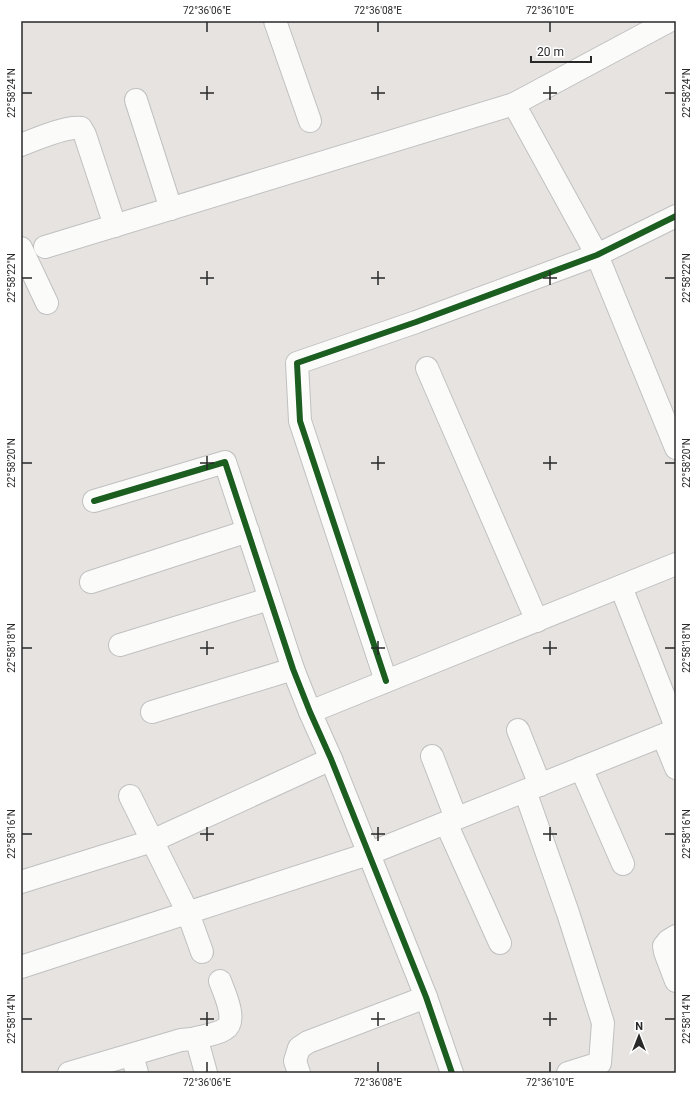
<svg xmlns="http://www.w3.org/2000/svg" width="697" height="1094" viewBox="0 0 697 1094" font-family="Roboto,sans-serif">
	<rect width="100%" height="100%" fill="#e6e3e0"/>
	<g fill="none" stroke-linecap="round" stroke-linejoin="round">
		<defs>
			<g id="minor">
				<path d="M275,21L310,121"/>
				<path d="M669,21L514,104L597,255L676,448"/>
				<path d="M136,100L171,209"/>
				<path d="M21,145C36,139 66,126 81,128L85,135L115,226"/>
				<path d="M45,247L514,104"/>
				<path d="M21,248L47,303"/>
				<path d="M427,368L537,621"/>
				<path d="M94,501L225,462L293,669L310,712L331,759L426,997L452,1073"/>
				<path d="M91,582L248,531"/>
				<path d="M621,587L676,727"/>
				<path d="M120,645L269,599"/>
				<path d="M386,681L300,421L297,363L416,322L597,255L676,216"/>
				<path d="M152,712L293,669"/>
				<path d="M310,712L676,564"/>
				<path d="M518,730L540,785"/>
				<path d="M663,736L676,768"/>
				<path d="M432,756L456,818"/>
				<path d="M581,768L623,864"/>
				<path d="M525,791L568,913L603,1023L600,1063L568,1073"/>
				<path d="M130,796L188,913L202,952"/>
				<path d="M446,823L500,943"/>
				<path d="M21,882L152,841L331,759"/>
				<path d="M676,936L668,941L664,946L665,952L676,981"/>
				<path d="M21,967L368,854L676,730"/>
				<path d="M192,1039C202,1036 216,1035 225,1029C238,1021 224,992 220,981"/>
				<path d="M132,1055L137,1073"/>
				<path d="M69,1073L181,1040L192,1039L198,1044L206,1073"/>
				<path d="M299,1073L295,1061L299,1048L308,1042L426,997"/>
			</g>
		</defs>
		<use href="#minor" stroke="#c1c0c1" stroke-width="24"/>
		<use href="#minor" stroke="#fbfbfa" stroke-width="22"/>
		<defs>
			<g id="cycleway">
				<path d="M94,501L225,462L293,669L310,712L331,759L426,997L452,1073"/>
				<path d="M386,681L300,421L297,363L416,322L597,255L676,216"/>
			</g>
		</defs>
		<use href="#cycleway" stroke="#fff" stroke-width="8"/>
		<use href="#cycleway" stroke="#1b5e20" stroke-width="6"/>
	</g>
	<path fill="none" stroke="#292929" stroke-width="1.5" d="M207,22V32M378,22V32M550,22V32M207,86V100M378,86V100M550,86V100M22,93H32M200,93H214M371,93H385M543,93H557M665,93H675M207,271V285M378,271V285M550,271V285M22,278H32M200,278H214M371,278H385M543,278H557M665,278H675M207,456V470M378,456V470M550,456V470M22,463H32M200,463H214M371,463H385M543,463H557M665,463H675M207,641V655M378,641V655M550,641V655M22,648H32M200,648H214M371,648H385M543,648H557M665,648H675M207,827V841M378,827V841M550,827V841M22,834H32M200,834H214M371,834H385M543,834H557M665,834H675M207,1012V1026M378,1012V1026M550,1012V1026M22,1019H32M200,1019H214M371,1019H385M543,1019H557M665,1019H675M207,1062V1072M378,1062V1072M550,1062V1072"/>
	<rect width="697" height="1094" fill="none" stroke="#ffffff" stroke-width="44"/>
	<g transform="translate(639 1036)" stroke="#ffffff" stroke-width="3" paint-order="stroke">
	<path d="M0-3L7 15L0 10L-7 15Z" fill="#292929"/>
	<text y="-6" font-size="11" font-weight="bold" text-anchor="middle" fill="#292929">N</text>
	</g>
	<path d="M531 56v6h60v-6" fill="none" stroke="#292929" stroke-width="2"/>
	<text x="537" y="56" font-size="12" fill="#292929" stroke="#ffffff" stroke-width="3" paint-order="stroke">20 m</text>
	<rect x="22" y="22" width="653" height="1050" fill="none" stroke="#292929" stroke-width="1.5"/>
	<g font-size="10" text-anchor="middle" fill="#292929">
		<text x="207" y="14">72°36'06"E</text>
		<text x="378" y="14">72°36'08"E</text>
		<text x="550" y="14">72°36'10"E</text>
		<text transform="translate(11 93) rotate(-90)" y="4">22°58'24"N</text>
		<text transform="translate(686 93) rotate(-90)" y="4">22°58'24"N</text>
		<text transform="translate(11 278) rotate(-90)" y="4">22°58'22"N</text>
		<text transform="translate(686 278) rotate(-90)" y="4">22°58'22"N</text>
		<text transform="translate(11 463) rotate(-90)" y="4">22°58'20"N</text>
		<text transform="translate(686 463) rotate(-90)" y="4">22°58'20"N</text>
		<text transform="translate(11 648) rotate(-90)" y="4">22°58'18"N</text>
		<text transform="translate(686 648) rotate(-90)" y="4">22°58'18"N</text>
		<text transform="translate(11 834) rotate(-90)" y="4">22°58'16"N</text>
		<text transform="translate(686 834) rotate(-90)" y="4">22°58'16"N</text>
		<text transform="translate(11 1019) rotate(-90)" y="4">22°58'14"N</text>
		<text transform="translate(686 1019) rotate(-90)" y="4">22°58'14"N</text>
		<text x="207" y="1086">72°36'06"E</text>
		<text x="378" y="1086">72°36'08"E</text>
		<text x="550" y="1086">72°36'10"E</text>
	</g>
</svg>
